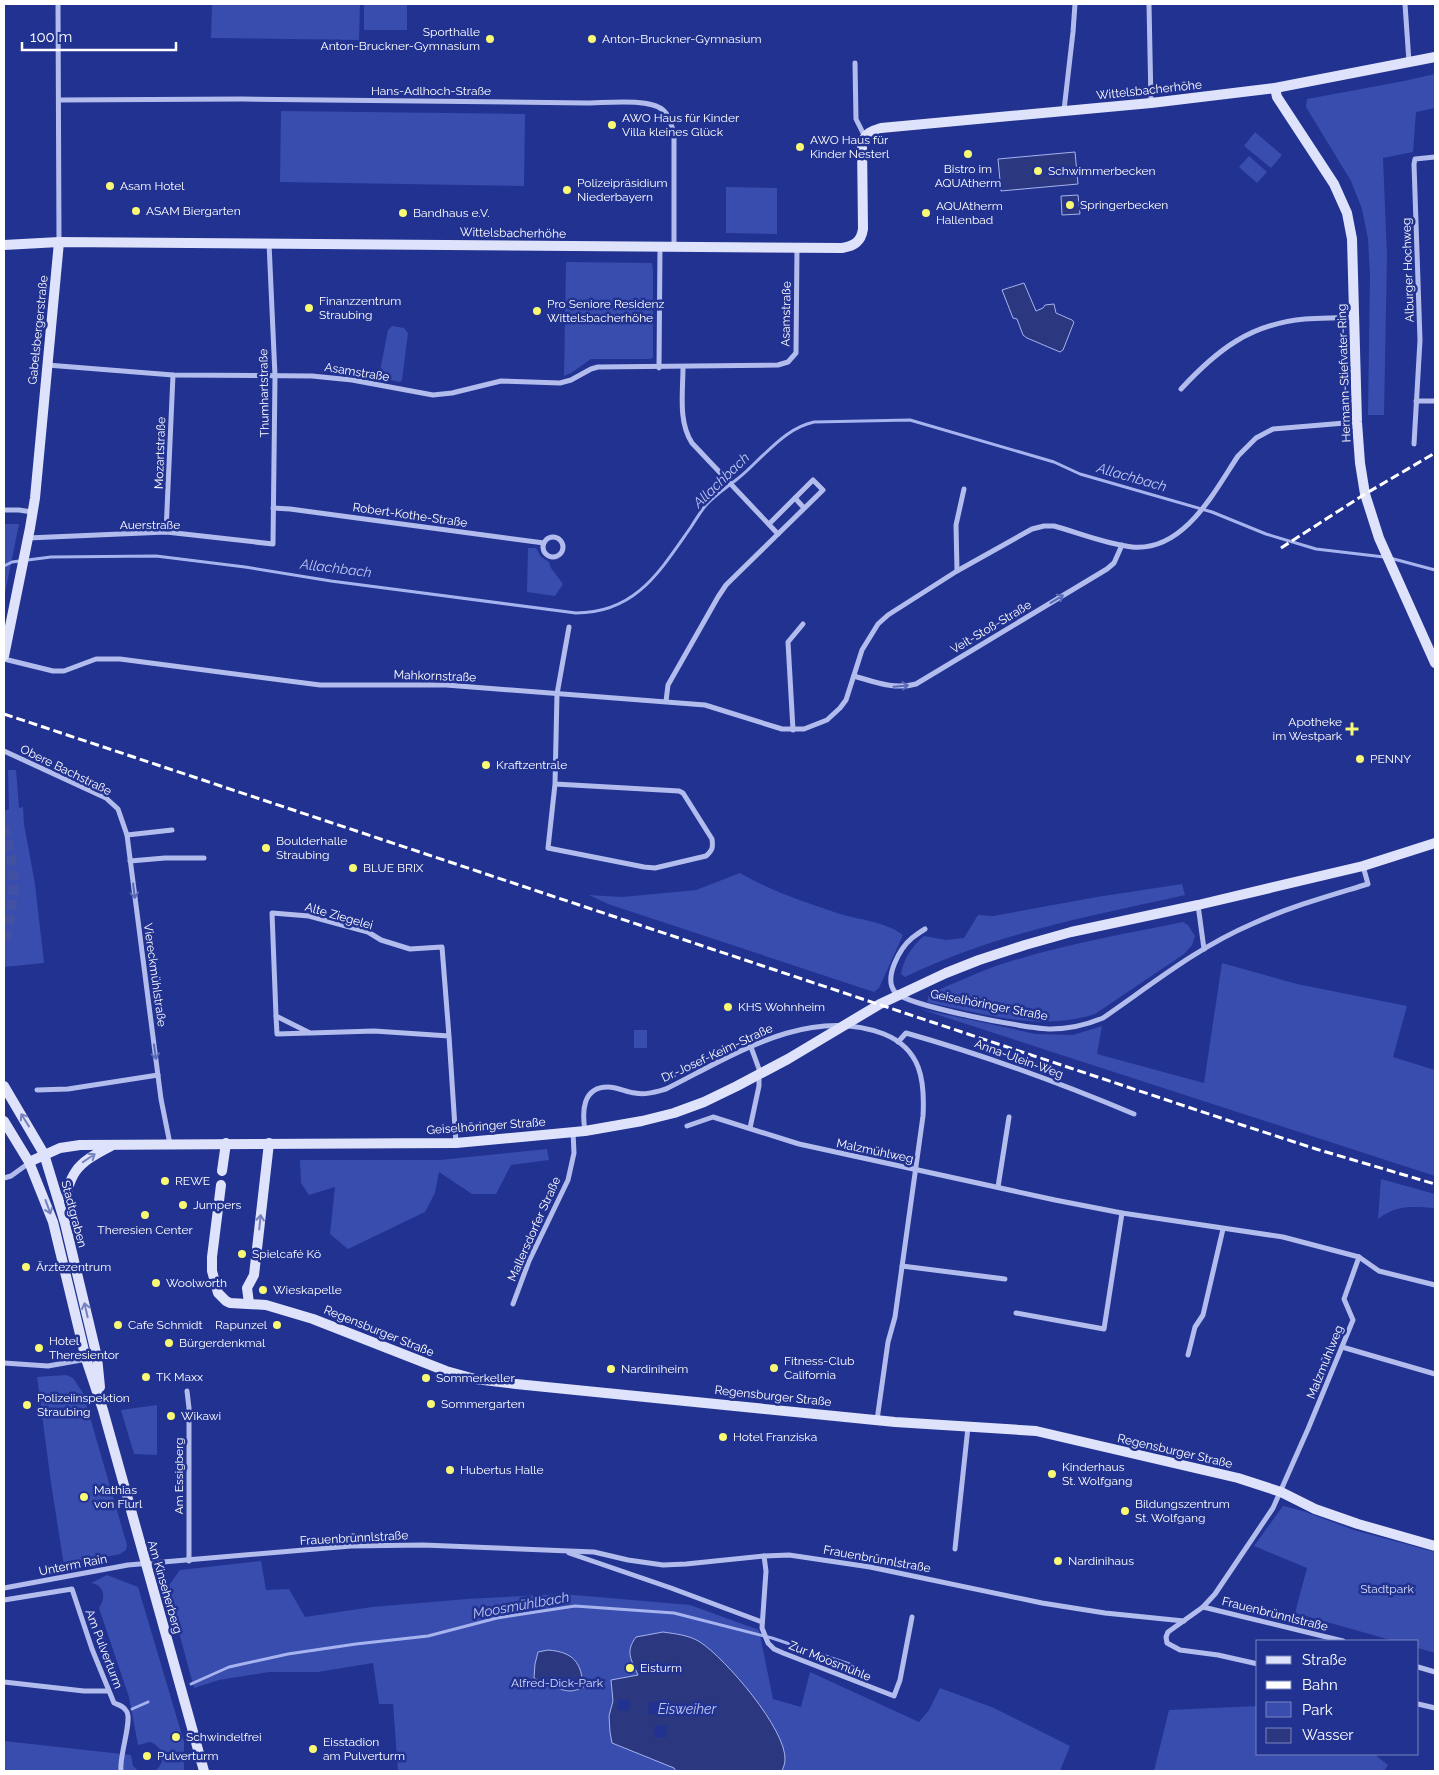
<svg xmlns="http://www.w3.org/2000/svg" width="1439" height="1775" viewBox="0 0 1439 1775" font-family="Raleway,sans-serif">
	<rect width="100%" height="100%" fill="#213291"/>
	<g fill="#394daf">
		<path d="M212,4H360L359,40L211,38Z"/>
		<rect x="364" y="4" width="43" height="26"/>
		<path d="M1435,74V108L1416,112L1413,152L1383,158L1387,256L1384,415H1368L1370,275L1368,239L1362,209L1351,181L1306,107L1307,99L1404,81Z"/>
		<path d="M281,111L525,114L524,186L280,182Z"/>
		<path d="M1255,132L1282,155L1271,168L1244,146Z"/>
		<path d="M1249,156L1267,172L1257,183L1239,167Z"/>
		<path d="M726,187L777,188V234L726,233Z"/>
		<path d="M566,262L652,263L653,270V358L650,359H591L571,373L564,376Z"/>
		<path d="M392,326L404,328L408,333L402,380L400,382L381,378L379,376L388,330Z"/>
		<path d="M4,524H19L4,598Z"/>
		<path d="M528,548H536L541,557L549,562L551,568L563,584L555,596L527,592Z"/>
		<path d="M8,770H16L19,808L23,807L24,824L35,884L44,963L4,967V811L9,809Z"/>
		<path d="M740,873C771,891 804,902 837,913C859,920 884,921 903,935L879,988L874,992L608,904L589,895L622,897L696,890Z"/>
		<path d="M1182,884L1185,895C1090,916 993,934 905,977L901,974C904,958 912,946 924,936L946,940L964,938L978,915L993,916L1097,897Z"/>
		<path d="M1183,922L1188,925L1195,936L1192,945L1184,954L1095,1014C1039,1032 984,1014 927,1002L929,994C950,985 972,975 993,967C1055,946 1119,935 1183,922Z"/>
		<path d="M1222,963L1297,984L1407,1006L1393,1057L1435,1070V1176L920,1009L1036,1034L1073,1035L1102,1026L1097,1054L1204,1083Z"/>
		<rect x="634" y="1030" width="13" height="18"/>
		<path d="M547,1149L549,1160L511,1165L496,1194H472L439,1172L435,1193L425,1212L348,1249L330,1234L335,1187L309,1195L301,1183L300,1160H440Z"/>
		<path d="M1381,1179L1435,1194V1208C1412,1207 1398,1204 1378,1219Z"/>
		<path d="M66,1375L73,1378L83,1393L127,1545L126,1550L120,1554L64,1566L51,1483L37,1377Z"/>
		<path d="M157,1405V1455L134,1454L121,1410Z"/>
		<path d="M1283,1506L1303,1511L1354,1530L1435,1552V1653L1418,1648V1641H1394L1295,1613L1307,1568L1254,1546Z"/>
		<path d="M261,1561L266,1590L289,1589L305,1617L372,1607L467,1599L563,1594L690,1605L759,1630L773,1699L801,1707L810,1672L919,1722L929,1710L940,1688L994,1708L1070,1746L1060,1771H398L393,1704H379L373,1663L318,1672H269L219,1680L194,1688L167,1588L180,1570Z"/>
		<path d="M107,1575L138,1587L184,1742V1771H155C167,1762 164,1747 150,1742L138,1745L129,1697L99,1608C106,1598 105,1585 91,1583Z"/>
		<path d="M1258,1706V1754H1374L1388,1765L1384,1771H1154L1169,1710Z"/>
		<path d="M4,1741L131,1755L133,1766L139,1771H4Z"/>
	</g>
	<g fill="#2b3880" stroke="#a6b3ee">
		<path d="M1075,152L1078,184L1001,191L998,159Z"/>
		<path d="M1078,195L1080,214L1062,215L1061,196Z"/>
		<path d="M1024,283L1036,311L1043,308L1045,305L1054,304L1056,313L1072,320L1074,322L1063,350L1060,352L1027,338L1023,335L1017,319L1013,318L1002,290Z"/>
		<path d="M663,1632C676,1634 689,1635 700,1642C725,1658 787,1730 785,1760C785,1764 783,1768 782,1771H676L674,1768L612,1743L610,1732L609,1716L613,1701L611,1680L638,1675C631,1659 625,1652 636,1637Z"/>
		<path d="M548,1650C573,1652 582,1662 583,1688C579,1689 574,1691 570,1691C562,1691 541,1683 534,1678L535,1664L538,1652Z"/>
	</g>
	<g fill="#213291">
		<path d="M618,1699L630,1700L629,1711L617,1710Z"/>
		<path d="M649,1702H661L660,1715L648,1714Z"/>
		<path d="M655,1725L667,1726L666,1738L654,1737Z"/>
	</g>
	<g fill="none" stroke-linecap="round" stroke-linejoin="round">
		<g stroke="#a6b3ee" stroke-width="3">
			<path d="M1390,558L1435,570"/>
			<path d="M4,566L12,562L51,557L156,556L245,567L331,581L576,613C636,613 660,571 691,527C696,519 701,511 706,505C715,495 726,488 736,480C744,474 751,467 758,460C775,444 791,427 814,422L910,420L1054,462L1080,474L1212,512L1266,534L1316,549L1384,557"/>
			<path d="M191,1684L229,1667L288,1654L356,1644L428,1636L497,1618L575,1606L674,1613L772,1638L855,1666"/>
			<path d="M132,1709L148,1702"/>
		</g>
		<path stroke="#4251a2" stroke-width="10" stroke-dasharray="10 5" stroke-linecap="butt" d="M4,826C7,841 12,856 13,872C15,896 10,921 4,944"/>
		<g stroke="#b2bced" stroke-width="5">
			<path d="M58,4L59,242"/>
			<path d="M1149,4L1151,103"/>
			<path d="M1405,4L1409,62"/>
			<path d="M855,63L856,119L865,137"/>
			<path d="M59,100L242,99L587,103C605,103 649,98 663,110C670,116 672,127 674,135V247"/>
			<path d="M1064,110L1073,32L1075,4"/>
			<path d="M47,365L173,375L312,376L352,380L433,395L452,393L501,381L560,383L571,380L591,369L598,367L778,365L788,362L796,353L797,248"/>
			<path d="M659,368L660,247"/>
			<path d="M1181,389C1217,350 1250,324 1305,319C1321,318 1338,318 1355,317"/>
			<path d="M1416,401H1435"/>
			<path d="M1414,444L1420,340L1414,164L1415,159L1435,157"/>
			<path d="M795,498L804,508"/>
			<path d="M273,508L290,509L544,543"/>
			<path d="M4,510H19L32,512"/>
			<path d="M769,524L813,480L823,490L778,534"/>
			<path d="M166,532L173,375"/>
			<circle cx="553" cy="547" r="10"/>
			<path d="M28,538L166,532L273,544L275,376L269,243"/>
			<path d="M957,571L956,525L964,489"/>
			<path d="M4,659L53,671H64L96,659H120L320,685H446L705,705L782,729H804L827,720L840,708L846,700L862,650L878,624L888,615L957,571L1032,529L1044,526H1054C1079,533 1106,544 1132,547C1184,552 1214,492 1238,456L1256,438L1273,429L1357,422"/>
			<path d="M854,676C875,682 894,690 916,684L1107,569L1114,563L1122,545"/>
			<path d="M666,701L668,685L718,597L726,585L778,534L692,443C678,422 683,392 683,367"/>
			<path d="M793,730L788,642L803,624"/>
			<path d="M4,751L106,798L118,809L127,835L161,1099L170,1144"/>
			<path d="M555,784L679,791L683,793L712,839C713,847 713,850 706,856L655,868L644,867L548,848L555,784L557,694L569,627"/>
			<path d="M127,835L172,830"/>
			<path d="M130,861L165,858H204"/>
			<path d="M1198,905L1204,949"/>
			<path d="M925,929C920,932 916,935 912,938C900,948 883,978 895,992C907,1006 1028,1029 1051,1029C1069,1029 1086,1025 1103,1018C1151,985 1198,947 1252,924C1289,907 1329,896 1368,884L1363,866"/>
			<path d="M276,1016L277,1034L309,1033"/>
			<path d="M449,1036L374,1031L310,1033L276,1016L272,913L309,916L368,932L381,940L410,949L442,947L449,1036L456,1143"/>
			<path d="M898,1042L906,1033C984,1055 1060,1083 1134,1114"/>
			<path d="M37,1090L68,1089L158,1075"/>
			<path d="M687,1126L713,1117L799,1144L1055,1200L1122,1213L1283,1237L1359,1257L1344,1299L1353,1320L1308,1429L1273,1508L1215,1594L1203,1607L1168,1632L1166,1637L1167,1643L1180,1650L1218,1655L1258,1664"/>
			<path d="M750,1128L759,1086V1069L751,1047"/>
			<path d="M585,1131C582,1112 582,1087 608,1087C617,1087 626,1092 635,1093C646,1095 655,1092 666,1089C732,1056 808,1005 884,1034C921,1049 925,1080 923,1116L895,1317L888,1342L877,1420"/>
			<path d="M4,1178L11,1176L29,1163"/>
			<path d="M998,1187L1009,1117"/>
			<path d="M1359,1257L1379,1271L1435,1285"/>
			<path d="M902,1266L1005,1279"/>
			<path d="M513,1304L529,1261L568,1180L574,1153L573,1132"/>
			<path d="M1016,1313L1104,1329L1122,1213"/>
			<path d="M1342,1347L1435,1374"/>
			<path d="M1188,1355L1195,1327L1203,1315L1223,1229"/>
			<path d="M4,1363L48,1366L87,1359"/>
			<path d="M187,1391L189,1408V1561"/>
			<path d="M955,1549L968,1427"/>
			<path d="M569,1553L671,1588L762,1622"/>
			<path d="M764,1556L766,1571L762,1628L768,1643L774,1649L783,1653L894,1696L900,1680L912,1617"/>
			<path d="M4,1588L128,1565L351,1546L423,1545L594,1552L628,1560L663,1565L686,1564L764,1556L789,1555L870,1567L1042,1603L1105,1613L1184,1621"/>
			<path d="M4,1600L72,1589L92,1649L114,1703C119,1705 124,1706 127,1712C132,1722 119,1756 121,1771"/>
			<path d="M1203,1607L1343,1641"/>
			<path d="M1418,1667L1435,1672"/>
			<path d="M4,1682L84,1691H108"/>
			<path d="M1418,1704L1435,1708"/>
		</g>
		<g stroke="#dee2fa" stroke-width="10">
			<path d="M1275,88L1277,97L1334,184L1347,213L1352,239L1357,422L1360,463L1365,494L1379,538L1435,663"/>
			<path d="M4,245L59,242L842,248C854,246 861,242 863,229L862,143C866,133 871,131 881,128L1151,103L1275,88L1435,57"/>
			<path d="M4,656L30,528L35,498L59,242"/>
			<path d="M4,1086L44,1154L65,1223L97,1357L100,1387"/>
			<path d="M4,1121L29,1162L53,1222L86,1359L103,1410L204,1771"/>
			<path d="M29,1162L60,1148L80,1145L456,1143L585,1131L642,1121L674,1113L704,1102L737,1086L788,1059L880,1004L946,973L979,960L1025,945L1071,932L1198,905L1363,866L1435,843"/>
			<path d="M222,1171L226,1143"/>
			<path d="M221,1185L212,1257V1271L218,1293L226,1301L230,1303L266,1305L313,1319L446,1371L475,1379L516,1384L895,1422L1036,1431L1238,1478L1281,1492L1315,1509L1358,1524L1435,1546"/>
			<path d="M63,1213C70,1172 74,1165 111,1146"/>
			<path d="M249,1303L247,1288L254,1275L269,1143"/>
		</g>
		<g stroke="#fff" stroke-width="3" stroke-dasharray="9 4" stroke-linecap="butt">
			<path d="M1281,548L1365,494L1435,453"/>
			<path d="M4,714L1245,1126L1316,1149L1435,1184"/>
		</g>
	</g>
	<defs><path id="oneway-shaft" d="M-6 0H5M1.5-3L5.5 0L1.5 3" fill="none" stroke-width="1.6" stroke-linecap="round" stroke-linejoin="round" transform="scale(1.25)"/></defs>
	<g stroke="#5b69b6">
		<use href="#oneway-shaft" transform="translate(1057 599) rotate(-31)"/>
		<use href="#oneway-shaft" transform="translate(901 686) rotate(-5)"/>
		<use href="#oneway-shaft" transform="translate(134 891) rotate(83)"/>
		<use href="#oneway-shaft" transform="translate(155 1052) rotate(82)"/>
	</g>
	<g stroke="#7681c0">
		<use href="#oneway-shaft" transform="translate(25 1120) rotate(-122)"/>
		<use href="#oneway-shaft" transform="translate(89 1158) rotate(-34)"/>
		<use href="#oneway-shaft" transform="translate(48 1207) rotate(70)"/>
		<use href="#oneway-shaft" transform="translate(260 1222) rotate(-84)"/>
		<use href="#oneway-shaft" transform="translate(86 1310) rotate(-103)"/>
	</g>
	<g fill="#f9f974" stroke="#213291" stroke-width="2">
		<circle cx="490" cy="39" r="5"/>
		<circle cx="592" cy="39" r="5"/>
		<circle cx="612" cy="125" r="5"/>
		<circle cx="800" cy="147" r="5"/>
		<circle cx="968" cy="154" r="5"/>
		<circle cx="1038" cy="171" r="5"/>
		<circle cx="110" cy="186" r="5"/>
		<circle cx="567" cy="190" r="5"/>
		<circle cx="1070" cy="205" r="5"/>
		<circle cx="136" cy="211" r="5"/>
		<circle cx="403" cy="213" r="5"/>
		<circle cx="926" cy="213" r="5"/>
		<circle cx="309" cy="308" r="5"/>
		<circle cx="537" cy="311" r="5"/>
		<path d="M1349.5 721.5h5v5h5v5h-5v5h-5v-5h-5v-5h5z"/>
		<circle cx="1360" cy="759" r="5"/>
		<circle cx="486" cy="765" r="5"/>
		<circle cx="266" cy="848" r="5"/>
		<circle cx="353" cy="868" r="5"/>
		<circle cx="728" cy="1007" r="5"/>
		<circle cx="165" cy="1181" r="5"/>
		<circle cx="183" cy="1205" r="5"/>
		<circle cx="145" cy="1215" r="5"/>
		<circle cx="242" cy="1254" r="5"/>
		<circle cx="26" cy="1267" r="5"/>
		<circle cx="156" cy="1283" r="5"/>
		<circle cx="263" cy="1290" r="5"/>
		<circle cx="118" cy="1325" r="5"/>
		<circle cx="277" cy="1325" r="5"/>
		<circle cx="169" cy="1343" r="5"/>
		<circle cx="39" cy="1348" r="5"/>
		<circle cx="774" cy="1368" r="5"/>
		<circle cx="611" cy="1369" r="5"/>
		<circle cx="146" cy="1377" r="5"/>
		<circle cx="426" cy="1378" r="5"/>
		<circle cx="431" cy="1404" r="5"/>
		<circle cx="27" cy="1405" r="5"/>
		<circle cx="171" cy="1416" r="5"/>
		<circle cx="723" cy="1437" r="5"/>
		<circle cx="450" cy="1470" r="5"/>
		<circle cx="1052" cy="1474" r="5"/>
		<circle cx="84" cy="1497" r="5"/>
		<circle cx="1125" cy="1511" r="5"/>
		<circle cx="1058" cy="1561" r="5"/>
		<circle cx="630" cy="1668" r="5"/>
		<circle cx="176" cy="1737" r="5"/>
		<circle cx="313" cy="1749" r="5"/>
		<circle cx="147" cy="1756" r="5"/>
	</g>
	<g text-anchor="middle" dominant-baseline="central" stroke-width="5" stroke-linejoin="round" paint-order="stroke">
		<g font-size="12" fill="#fff" stroke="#213291" text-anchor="start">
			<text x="480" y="32" text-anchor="end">Sporthalle<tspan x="480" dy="14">Anton-Bruckner-Gymnasium</tspan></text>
			<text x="602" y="39">Anton-Bruckner-Gymnasium</text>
			<text x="622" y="118">AWO Haus für Kinder<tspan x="622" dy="14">Villa kleines Glück</tspan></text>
			<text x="810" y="140">AWO Haus für<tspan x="810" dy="14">Kinder Nesterl</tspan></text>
			<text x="968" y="169" text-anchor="middle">Bistro im<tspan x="968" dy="14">AQUAtherm</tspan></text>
			<text x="1048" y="171">Schwimmerbecken</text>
			<text x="577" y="183">Polizeipräsidium<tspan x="577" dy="14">Niederbayern</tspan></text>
			<text x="120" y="186">Asam Hotel</text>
			<text x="1080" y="205">Springerbecken</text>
			<text x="936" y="206">AQUAtherm<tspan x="936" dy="14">Hallenbad</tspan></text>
			<text x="146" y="211">ASAM Biergarten</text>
			<text x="413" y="213">Bandhaus e.V.</text>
			<text x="319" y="301">Finanzzentrum<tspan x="319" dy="14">Straubing</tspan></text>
			<text x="547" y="304">Pro Seniore Residenz<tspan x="547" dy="14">Wittelsbacherhöhe</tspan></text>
			<text x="1342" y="722" text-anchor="end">Apotheke<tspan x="1342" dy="14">im Westpark</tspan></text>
			<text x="1370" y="759">PENNY</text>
			<text x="496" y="765">Kraftzentrale</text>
			<text x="276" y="841">Boulderhalle<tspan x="276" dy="14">Straubing</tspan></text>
			<text x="363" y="868">BLUE BRIX</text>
			<text x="738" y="1007">KHS Wohnheim</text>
			<text x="175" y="1181">REWE</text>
			<text x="193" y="1205">Jumpers</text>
			<text x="145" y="1230" text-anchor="middle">Theresien Center</text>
			<text x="252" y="1254">Spielcafé Kö</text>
			<text x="36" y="1267">Ärztezentrum</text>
			<text x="166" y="1283">Woolworth</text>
			<text x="273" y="1290">Wieskapelle</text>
			<text x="128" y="1325">Cafe Schmidt</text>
			<text x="267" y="1325" text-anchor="end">Rapunzel</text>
			<text x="49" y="1341">Hotel<tspan x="49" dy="14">Theresientor</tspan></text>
			<text x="179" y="1343">Bürgerdenkmal</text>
			<text x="784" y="1361">Fitness-Club<tspan x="784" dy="14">California</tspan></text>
			<text x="621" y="1369">Nardiniheim</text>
			<text x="156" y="1377">TK Maxx</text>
			<text x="436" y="1378">Sommerkeller</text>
			<text x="37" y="1398">Polizeiinspektion<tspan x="37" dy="14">Straubing</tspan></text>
			<text x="441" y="1404">Sommergarten</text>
			<text x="181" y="1416">Wikawi</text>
			<text x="733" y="1437">Hotel Franziska</text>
			<text x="1062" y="1467">Kinderhaus<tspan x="1062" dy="14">St. Wolfgang</tspan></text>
			<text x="460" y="1470">Hubertus Halle</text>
			<text x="94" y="1490">Mathias<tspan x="94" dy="14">von Flurl</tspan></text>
			<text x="1135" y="1504">Bildungszentrum<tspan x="1135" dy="14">St. Wolfgang</tspan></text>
			<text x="1068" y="1561">Nardinihaus</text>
			<text x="640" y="1668">Eisturm</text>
			<text x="186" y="1737">Schwindelfrei</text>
			<text x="323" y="1742">Eisstadion<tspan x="323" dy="14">am Pulverturm</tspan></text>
			<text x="157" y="1756">Pulverturm</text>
		</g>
		<g font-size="12" fill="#fff" stroke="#213291">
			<text transform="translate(1149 90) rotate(-6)">Wittelsbacherhöhe</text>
			<text x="431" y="91">Hans-Adlhoch-Straße</text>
			<text transform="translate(513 233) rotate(1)">Wittelsbacherhöhe</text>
			<text transform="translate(1408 270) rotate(-92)">Alburger Hochweg</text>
			<text transform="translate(786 314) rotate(-89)">Asamstraße</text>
			<text transform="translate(38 330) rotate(-84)">Gabelsbergerstraße</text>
			<text transform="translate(357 372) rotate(9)">Asamstraße</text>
			<text transform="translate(1344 373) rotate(-92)">Hermann-Stiefvater-Ring</text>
			<text transform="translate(264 393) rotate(-91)">Thumhartstraße</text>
			<text transform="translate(160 453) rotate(-88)">Mozartstraße</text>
			<text transform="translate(410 515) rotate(8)">Robert-Kothe-Straße</text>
			<text x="150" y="525">Auerstraße</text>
			<text transform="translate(991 627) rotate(-31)">Veit-Stoß-Straße</text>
			<text transform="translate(435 676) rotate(2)">Mahkornstraße</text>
			<text transform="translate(66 770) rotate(26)">Obere Bachstraße</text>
			<text transform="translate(339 916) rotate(16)">Alte Ziegelei</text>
			<text transform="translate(155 975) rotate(82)">Viereckmühlstraße</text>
			<text transform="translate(989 1005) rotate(11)">Geiselhöringer Straße</text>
			<text transform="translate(717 1053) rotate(-25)">Dr.-Josef-Keim-Straße</text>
			<text transform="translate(1019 1059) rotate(20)">Anna-Ulein-Weg</text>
			<text transform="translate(486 1126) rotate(-4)">Geiselhöringer Straße</text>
			<text transform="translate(875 1151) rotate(12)">Malzmühlweg</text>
			<text transform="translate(74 1214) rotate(75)">Stadtgraben</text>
			<text transform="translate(534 1229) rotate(-66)">Mallersdorfer Straße</text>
			<text transform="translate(379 1331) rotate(22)">Regensburger Straße</text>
			<text transform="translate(1325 1362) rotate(-68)">Malzmühlweg</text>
			<text transform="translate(773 1396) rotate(6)">Regensburger Straße</text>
			<text transform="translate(1175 1451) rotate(13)">Regensburger Straße</text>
			<text transform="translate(179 1476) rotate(-90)">Am Essigberg</text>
			<text transform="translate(354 1538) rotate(-3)">Frauenbrünnlstraße</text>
			<text transform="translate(877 1559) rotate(10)">Frauenbrünnlstraße</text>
			<text transform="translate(73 1565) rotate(-11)">Unterm Rain</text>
			<text transform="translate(165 1587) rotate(74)">Am Kinseherberg</text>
			<text transform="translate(1275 1614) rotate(14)">Frauenbrünnlstraße</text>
			<text transform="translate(104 1649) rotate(69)">Am Pulverturm</text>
			<text transform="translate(830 1661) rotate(22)">Zur Moosmühle</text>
		</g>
		<g font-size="12" fill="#d7ddf9" stroke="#213291">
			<text x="1387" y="1589">Stadtpark</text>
			<text x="557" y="1683">Alfred-Dick-Park</text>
		</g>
		<g font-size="14" font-style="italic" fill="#bec7f4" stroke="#213291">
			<text transform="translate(1132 477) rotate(16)">Allachbach</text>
			<text transform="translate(721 480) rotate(-44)">Allachbach</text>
			<text transform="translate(336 568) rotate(7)">Allachbach</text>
			<text transform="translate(521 1605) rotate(-10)">Moosmühlbach</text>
			<text x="687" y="1709">Eisweiher</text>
		</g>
	</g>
	<rect width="1439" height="1775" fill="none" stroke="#ffffff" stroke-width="10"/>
	<rect x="1256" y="1640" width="162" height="115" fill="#213291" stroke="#7a84bd"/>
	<rect x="1266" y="1656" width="25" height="8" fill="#dee2fa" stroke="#7a84bd"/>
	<text x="1302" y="1665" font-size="15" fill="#ffffff">Straße</text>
	<rect x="1266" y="1681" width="25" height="8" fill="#ffffff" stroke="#7a84bd"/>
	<text x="1302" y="1690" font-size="15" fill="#ffffff">Bahn</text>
	<rect x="1266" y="1702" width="25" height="15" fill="#394daf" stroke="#7a84bd"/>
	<text x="1302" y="1715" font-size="15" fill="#ffffff">Park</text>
	<rect x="1266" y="1728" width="25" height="15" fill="#2b3880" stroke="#7a84bd"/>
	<text x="1302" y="1740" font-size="15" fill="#ffffff">Wasser</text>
	<path d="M22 42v8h154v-8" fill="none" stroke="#ffffff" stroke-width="2.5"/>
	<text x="30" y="42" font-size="15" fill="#ffffff" stroke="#213291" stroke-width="4" paint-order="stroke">100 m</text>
</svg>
